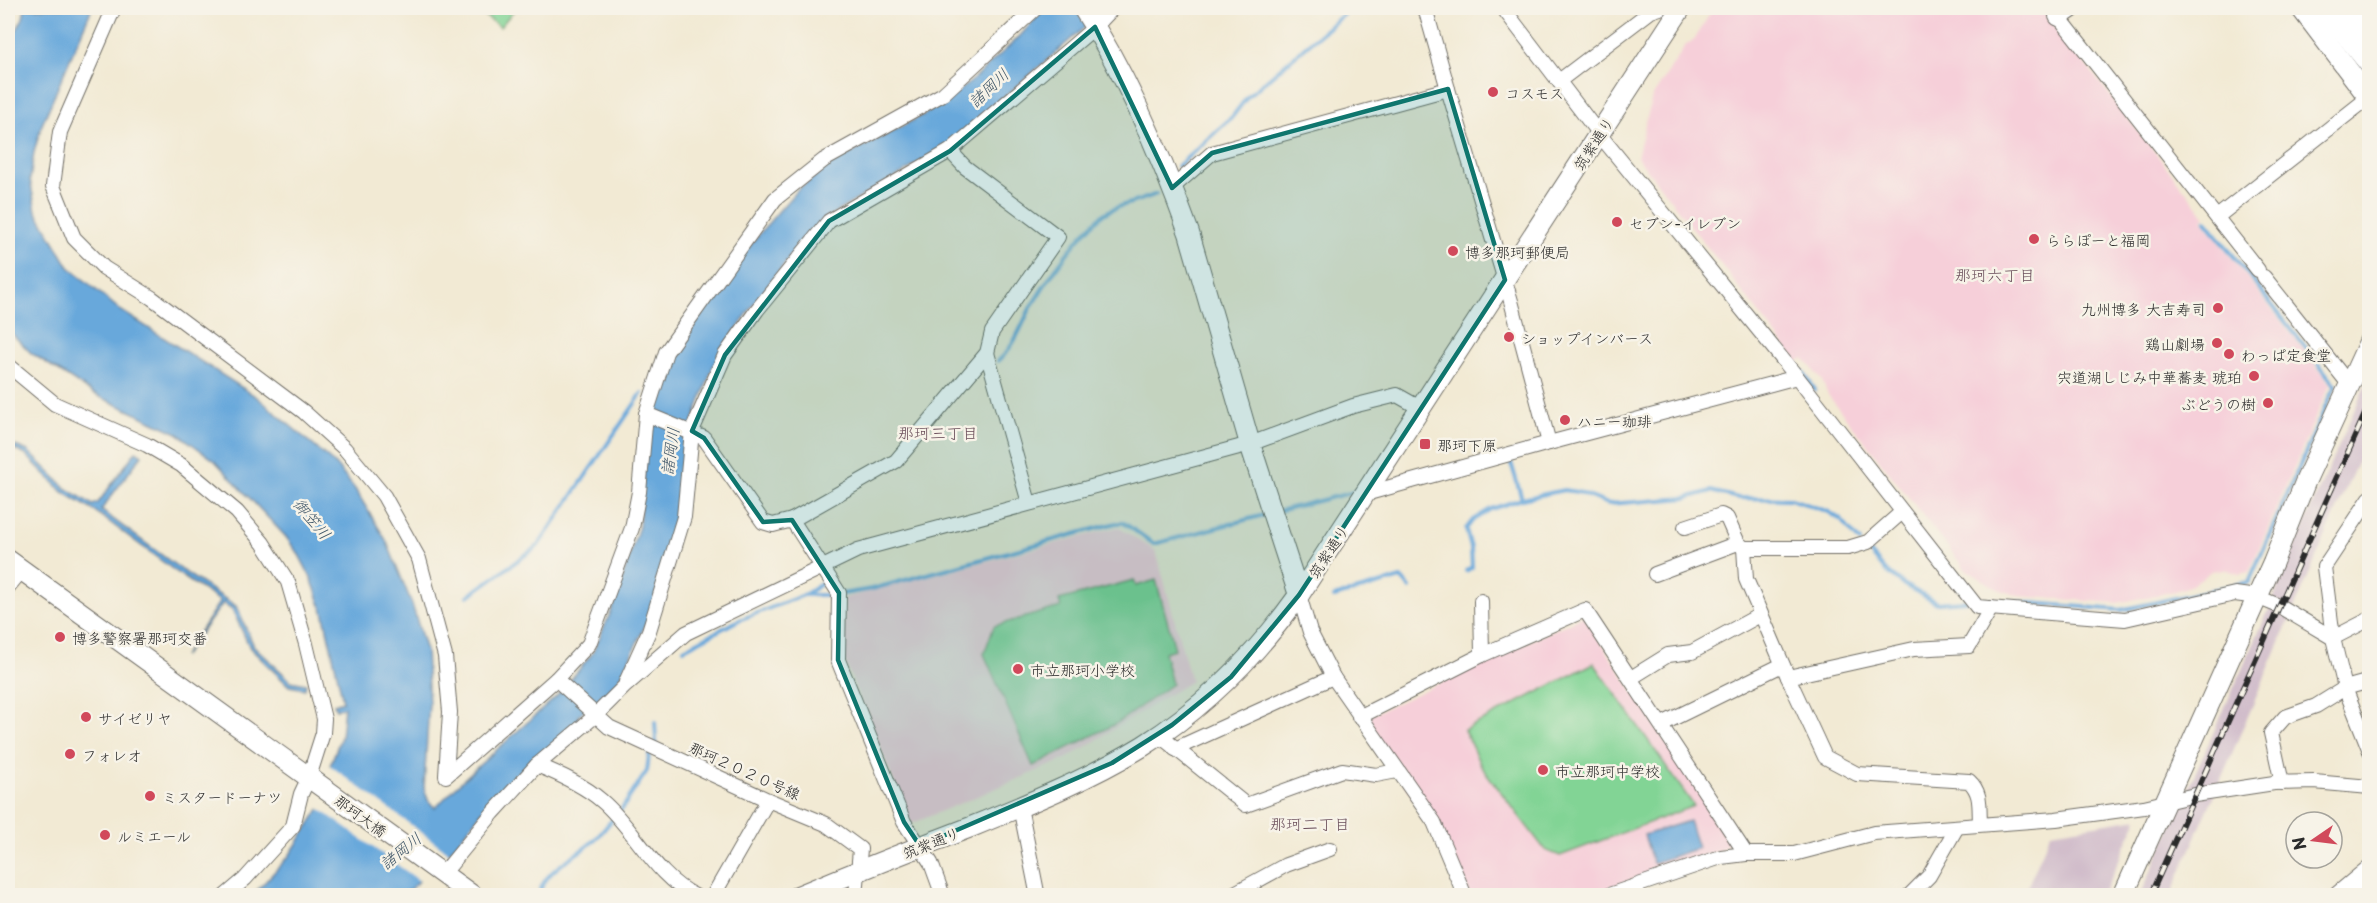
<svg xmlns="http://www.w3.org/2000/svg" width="2377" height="903" viewBox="0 0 2377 903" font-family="'Playpen Sans','Klee One',sans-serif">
	<rect width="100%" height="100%" fill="#f7f3e8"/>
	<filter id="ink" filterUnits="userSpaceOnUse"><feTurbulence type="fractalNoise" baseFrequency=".0167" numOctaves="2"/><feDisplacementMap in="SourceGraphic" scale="12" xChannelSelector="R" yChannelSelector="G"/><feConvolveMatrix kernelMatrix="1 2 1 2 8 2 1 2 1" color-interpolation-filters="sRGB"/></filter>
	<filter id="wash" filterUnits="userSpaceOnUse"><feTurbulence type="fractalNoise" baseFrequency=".008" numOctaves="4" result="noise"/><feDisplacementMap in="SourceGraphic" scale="24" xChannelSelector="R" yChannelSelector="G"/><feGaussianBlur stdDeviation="1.35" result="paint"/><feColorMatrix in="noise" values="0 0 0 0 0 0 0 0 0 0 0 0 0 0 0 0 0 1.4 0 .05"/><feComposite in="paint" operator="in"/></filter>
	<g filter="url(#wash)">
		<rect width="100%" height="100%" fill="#f2ead4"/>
		<g fill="#f6cfd9">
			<path d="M1713,8H2041L2206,217L2202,220L2330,384L2249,572L2239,574L2224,569L2211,571L2192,585L2176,591L2117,603L2018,596L1998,589L1965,569L1828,395L1822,381L1804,358L1797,362L1637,157L1652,97L1686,45L1695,39Z"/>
			<path d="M1118,527L1156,551L1191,681L1066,759L911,824L843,657L844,598Z"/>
			<path d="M1584,616L1731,842L1719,851L1587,895H1471L1365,718Z"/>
		</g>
		<g fill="#d1bdcb">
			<path d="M2369,377V435L2171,895L2140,896L2269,609L2304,524Z"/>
			<path d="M2138,818L2103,895H2024L2051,832Z"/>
		</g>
		<g fill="#82d495" stroke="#568060" stroke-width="1.5">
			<path d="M474,8H516L500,27Z"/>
			<path d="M1134,580L1136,586L1156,580L1175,649L1164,652L1172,684L1117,723L1033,766L984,654L994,626L1061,607L1059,600Z"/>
			<path d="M1594,663L1694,806L1560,856L1545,850L1481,766L1464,730Z"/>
		</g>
		<g fill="#68a8db" stroke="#4a6a83" stroke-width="1.5">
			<path d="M25,8H92L41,127L34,152L30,180L36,211L69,267L120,310L257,397L335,464L355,489L386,540L412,604L426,651L429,703L424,788L428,800L435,808L466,777L557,696L592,654L614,605L639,526L646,430L660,386L683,343L722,280L765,227L797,190L833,163L927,113L968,84L1019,37L1045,8H1107L947,147L827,217L800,244L756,301L714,364L685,444L671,540L649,617L620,679L600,701L592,703L578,716L579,723L521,772L484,809L449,853L404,895H253L289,856L320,808L329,768L341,737L344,707L336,709L334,704L343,701L323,611L311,578L299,555L286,537L215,461L177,433L94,394L31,353L8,330V46L23,18Z"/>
			<path d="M8,443L28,451L66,488L93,505L98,503L136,451L142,455L101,510L186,573L236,606L254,646L291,681L306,684L305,689L289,686L250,648L232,609L223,603L183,657L220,601L183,577L96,512L63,492L26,455L8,446Z"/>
			<path d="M1689,821L1698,848L1653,863L1644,835Z"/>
		</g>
		<path fill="#f2ead4" d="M328,764L451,854L421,882L317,807Z"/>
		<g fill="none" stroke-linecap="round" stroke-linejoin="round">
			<g stroke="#68a8db" stroke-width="4">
				<path d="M1178,166L1232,117L1248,96L1351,8"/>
				<path d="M998,361C1014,348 1021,326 1031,307C1049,277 1075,240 1101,216C1113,205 1141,202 1156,194"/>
				<path d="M1797,373L1802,371L1815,390"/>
				<path d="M1509,456L1522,499"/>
				<path d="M1278,511L1358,491"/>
				<path d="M1865,547L1885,570L1903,584L1937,603L1966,601"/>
				<path d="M1466,571L1472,567L1471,548L1466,529L1473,520L1491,509L1522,499L1564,490L1578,492L1608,504L1686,498L1711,491L1738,498L1791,499L1829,512L1841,520L1860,542"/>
				<path d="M842,594L872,589L1116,523H1124L1154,544L1268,514"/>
				<path d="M804,595H834"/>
				<path d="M468,596L538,546L642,393"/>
				<path d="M1334,597L1401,578L1410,588"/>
				<path d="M1978,599L2121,610L2249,582L2335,385L2206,221"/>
				<path d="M684,649L739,620L804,595L826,581"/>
				<path d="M619,813L647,771L649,755L656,741L655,722"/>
				<path d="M539,896C541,872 575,857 591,843C600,836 606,826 614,818"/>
			</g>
		</g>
	</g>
	<g filter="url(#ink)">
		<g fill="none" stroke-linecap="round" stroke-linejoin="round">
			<defs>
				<g id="street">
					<path d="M114,8L60,132L53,186L74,238L104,268L152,298L304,412L345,449L384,496L419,559L445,656L450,712L446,776L556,679L609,727L768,800L826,824L860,849L856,896"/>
					<path d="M1503,8L1599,134L1797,377L1977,607L2125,619L2235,594L2257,597L2279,606L2333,638L2370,619"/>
					<path d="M2052,8L2258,270"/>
					<path d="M1559,81L1651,11L1660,8"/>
					<path d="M1448,89L1511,301L1549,443L1797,377"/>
					<path d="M1172,188L1212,153L1448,89L1425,8"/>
					<path d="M2217,217L2368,98"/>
					<path d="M2264,277L2348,383"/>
					<path d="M987,353L1029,503"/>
					<path d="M8,365L55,404L147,445L181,465L237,512L263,543L288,582L306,644L324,719L323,733L309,777L301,794L293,826L245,879L225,896"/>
					<path d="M646,414L704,438L763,522L773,525L792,520L839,593L838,660L904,822L931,863L943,896"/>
					<path d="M1365,494L1549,443"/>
					<path d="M2370,498L2324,567L2333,638L2345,688L2370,751"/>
					<path d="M1902,512L1868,542L1848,548H1744L1746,579L1788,677L1914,649L1969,646L1991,608"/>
					<path d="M792,520L896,461L987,353L992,332L1058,237L965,167L950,151"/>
					<path d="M1685,527L1721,515L1727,518L1738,543"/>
					<path d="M1655,574L1738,543L1744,548"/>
					<path d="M8,587L22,570"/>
					<path d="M1299,595L1310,632L1333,677L1434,822L1465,896"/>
					<path d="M1482,655L1585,610L1746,854"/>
					<path d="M1788,677L1825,757L1857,774L1969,781C1982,793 1979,807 1980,824"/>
					<path d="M1631,678L1668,655L1692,652L1760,615"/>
					<path d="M556,679L589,644L632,528L639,492L646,414L666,352L775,199L824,160L943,94L1036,8"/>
					<path d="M626,682L649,631L684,517L692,431L725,355L757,310L829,221L950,151L1095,27L1113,8"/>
					<path d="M1359,717L1482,655L1481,601"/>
					<path d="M1662,724L1782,665"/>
					<path d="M1159,735L1246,805L1342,770L1376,775L1397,771"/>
					<path d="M1175,749L1333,677"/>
					<path d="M537,765C559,774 584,785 602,801C635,829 655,877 695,896"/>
					<path d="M2282,783L2271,733L2285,717L2316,706L2345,688L2370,681"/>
					<path d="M1020,807L1037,892L1040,896"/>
					<path d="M443,874L493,813L537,765L595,716L624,687L686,633L858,550L1250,444L1353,406L1397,395L1420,408"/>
					<path d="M713,896L768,800"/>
					<path d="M1233,896V894L1286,865L1330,849"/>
					<path d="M1606,896L1721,857L1746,854H1794L1874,833L2056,819L2144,807L2195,795L2274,783L2314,782L2370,787"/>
					<path d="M1909,896L1929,876L1957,827"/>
				</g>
				<g id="secondary">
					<path d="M1083,8C1126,74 1162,158 1189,233L1250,444L1299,595"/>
					<path d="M2301,8L2370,99"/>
					<path d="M2324,8L2370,65"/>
					<path d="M2345,8L2370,39"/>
					<path d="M2059,16L2071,8"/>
					<path d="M8,560L473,896"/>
					<path d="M798,896C855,872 913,849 971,827C1030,803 1089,779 1143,746C1205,707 1257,654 1299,595L1681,8"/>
					<path d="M2123,896L2273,562L2306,480L2370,340"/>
					<path d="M2339,896L2370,870"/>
				</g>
			</defs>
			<use href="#street" stroke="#716e66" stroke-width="16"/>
			<use href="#secondary" stroke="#716e66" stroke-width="22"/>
			<use href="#street" stroke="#fff" stroke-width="14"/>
			<use href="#secondary" stroke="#fff" stroke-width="20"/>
			<defs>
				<path id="rail" d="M2150,896L2370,403"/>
			</defs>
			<use href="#rail" stroke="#2b2b2b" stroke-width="6"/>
			<use href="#rail" stroke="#f7f3e8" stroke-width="4" stroke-dasharray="11" stroke-linecap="butt"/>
		</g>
	</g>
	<path fill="#0f766e" fill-opacity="0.2" stroke="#0f766e" stroke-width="4.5" stroke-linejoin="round" d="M1095,27L1172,188L1212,153L1448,89L1505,280L1299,595L1231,677L1172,725L1112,763L920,846L904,822L838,660L839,593L792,520L763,522L704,438L692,431L725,355L829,221L950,151Z"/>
	<g fill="#d1495b" stroke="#f7f3e8" stroke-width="2">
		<circle cx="1493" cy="92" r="6"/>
		<circle cx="1617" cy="222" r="6"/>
		<circle cx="2034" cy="239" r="6"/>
		<circle cx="1453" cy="251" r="6"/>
		<circle cx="2218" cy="308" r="6"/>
		<circle cx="1509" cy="337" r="6"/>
		<circle cx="2217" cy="343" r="6"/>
		<circle cx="2229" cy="354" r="6"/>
		<circle cx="2254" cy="376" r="6"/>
		<circle cx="2268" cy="403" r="6"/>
		<circle cx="1565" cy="420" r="6"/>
		<rect x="1419" y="438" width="12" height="12" rx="3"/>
		<circle cx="60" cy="637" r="6"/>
		<circle cx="1018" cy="669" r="6"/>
		<circle cx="86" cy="717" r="6"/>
		<circle cx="70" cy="754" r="6"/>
		<circle cx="1543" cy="770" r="6"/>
		<circle cx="150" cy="796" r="6"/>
		<circle cx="105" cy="835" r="6"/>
	</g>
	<g text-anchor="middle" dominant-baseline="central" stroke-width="5" stroke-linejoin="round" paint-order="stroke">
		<g font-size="15" fill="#2b2b2b" stroke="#f7f3e8" text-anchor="start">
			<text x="1505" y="92">コスモス</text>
			<text x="1629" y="222">セブン-イレブン</text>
			<text x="2046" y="239">ららぽーと福岡</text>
			<text x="1465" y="251">博多那珂郵便局</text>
			<text x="2206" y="308" text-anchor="end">九州博多 大吉寿司</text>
			<text x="1521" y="337">ショップインバース</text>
			<text x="2205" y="343" text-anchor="end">鶏山劇場</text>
			<text x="2241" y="354">わっぱ定食堂</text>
			<text x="2242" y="376" text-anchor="end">宍道湖しじみ中華蕎麦 琥珀</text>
			<text x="2256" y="403" text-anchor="end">ぶどうの樹</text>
			<text x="1577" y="420">ハニー珈琲</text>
			<text x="1437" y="444">那珂下原</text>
			<text x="72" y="637">博多警察署那珂交番</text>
			<text x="1030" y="669">市立那珂小学校</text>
			<text x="98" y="717">サイゼリヤ</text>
			<text x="82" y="754">フォレオ</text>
			<text x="1555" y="770">市立那珂中学校</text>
			<text x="162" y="796">ミスタードーナツ</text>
			<text x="117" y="835">ルミエール</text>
		</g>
		<g font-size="15" fill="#2b2b2b" stroke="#f7f3e8">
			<text transform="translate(1593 143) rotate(-57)">筑紫通り</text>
			<text transform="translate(1328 551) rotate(-57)">筑紫通り</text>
			<text transform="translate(745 770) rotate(24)">那珂２０２０号線</text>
			<text transform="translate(361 815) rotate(36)">那珂大橋</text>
			<text transform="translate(931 842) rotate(-22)">筑紫通り</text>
		</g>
		<g font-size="16" font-style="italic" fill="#405769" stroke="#f7f3e8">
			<text transform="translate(988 87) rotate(-43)">諸岡川</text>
			<text transform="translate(669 451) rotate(-82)">諸岡川</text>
			<text transform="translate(313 518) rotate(50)">御笠川</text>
			<text transform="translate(400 850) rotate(-39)">諸岡川</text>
		</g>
		<g font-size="16" fill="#6c505c" stroke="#f7f3e8">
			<text x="1995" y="274">那珂六丁目</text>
			<text x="938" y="432">那珂三丁目</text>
			<text x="1310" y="823">那珂二丁目</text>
		</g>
	</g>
	<rect width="2377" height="903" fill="none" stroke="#f7f3e8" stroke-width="30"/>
	<g transform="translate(2314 840) rotate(256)"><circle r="28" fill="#f7f3e8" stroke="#a5a39c" stroke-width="1.5"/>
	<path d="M0-4.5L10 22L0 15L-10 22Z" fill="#d1495b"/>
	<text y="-9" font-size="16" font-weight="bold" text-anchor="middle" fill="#2b2b2b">N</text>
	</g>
</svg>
